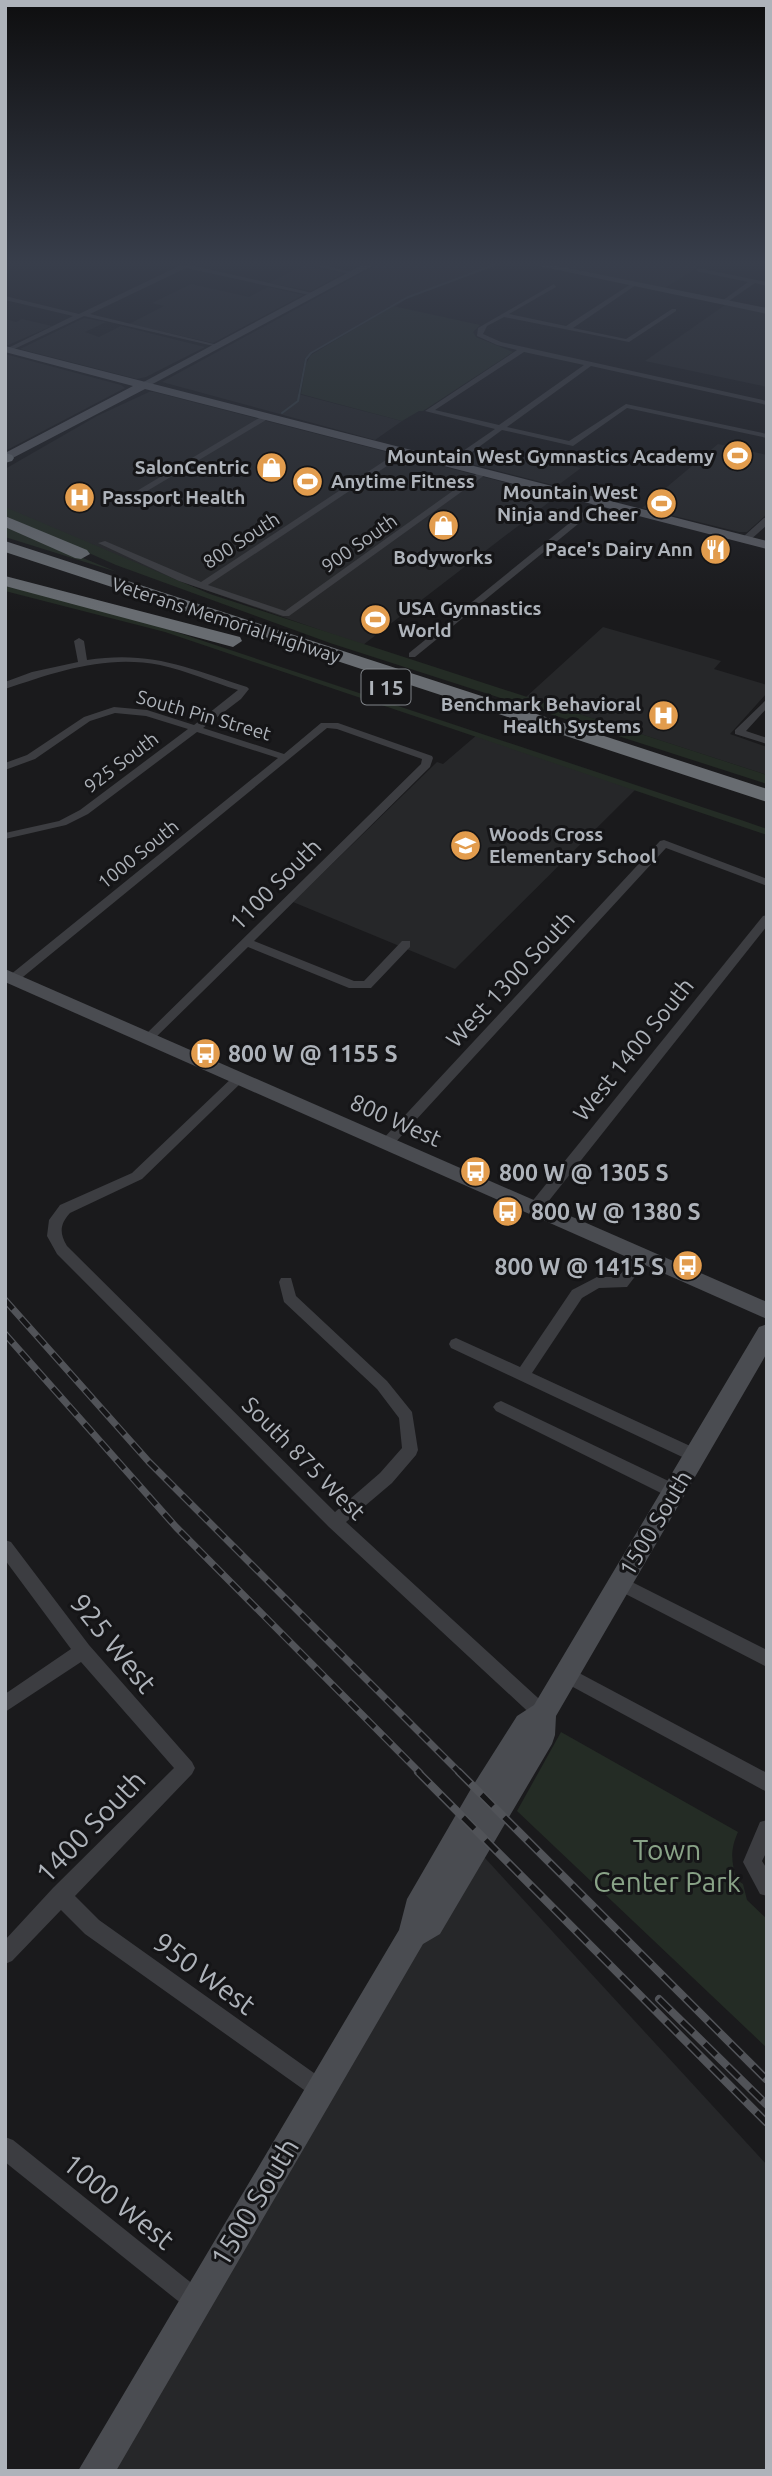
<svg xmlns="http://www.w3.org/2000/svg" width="772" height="2476" viewBox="0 0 772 2476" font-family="Ubuntu,sans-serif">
	<rect width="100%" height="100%" fill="#1a1a1c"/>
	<g fill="#262729">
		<path d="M304,265L341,273L342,274L311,291L269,283Z"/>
		<path d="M377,265H495L409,297L395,307L390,306L312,352L305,358L298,394L402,421L375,440L162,382Z"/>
		<path d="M555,265H701L665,288Z"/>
		<path d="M191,284L249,297L268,287L303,295L213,343L129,324L164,306L152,303Z"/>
		<path d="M725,305L767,313V387L645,361Z"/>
		<path d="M84,318L106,322L85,332L99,337L121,326L205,347L146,377L137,379L20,349Z"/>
		<path d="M5,319L16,322L22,319L52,326L6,346Z"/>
		<path d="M5,354L121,385L125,388L5,451Z"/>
		<path d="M149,392H154L557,496L363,645L168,577L5,512V469L97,416Z"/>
		<path d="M718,444L767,455V514L747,532H739L642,508Z"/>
		<path d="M481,447L511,454L514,452L581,468L557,486L463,462Z"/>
		<path d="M603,627L721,661L714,669L767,685V693L730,734L767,747V775L526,697Z"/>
		<path d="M478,734L638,787L455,969L293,902L437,762L443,764Z"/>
		<path d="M474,1846L767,2165V2471H108Z"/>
	</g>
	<g fill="#242c25">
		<path d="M393,306L480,325L473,332L476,337L513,352L423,411H419L402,421L301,394L306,364L311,355Z"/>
		<path d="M5,507L210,594L767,775V784L330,643L116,565L5,516Z"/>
		<path d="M5,526L117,572L5,537Z"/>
		<path d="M5,586L125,615L744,821L767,829V835L165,632L5,591Z"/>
		<path d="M561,1732L738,1832C730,1850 731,1862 737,1880L743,1884L747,1900L767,1919V2048L517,1811Z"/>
	</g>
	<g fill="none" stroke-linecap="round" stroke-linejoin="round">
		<path stroke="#353f44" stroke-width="2" d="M282,413L298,401L306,359L311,353L406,298L494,265"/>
		<g fill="#3c3d41" fill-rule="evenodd">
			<path d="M178,265H190L317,294L314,296L186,268L90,314L218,345V347L84,316L10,351H5L6,349L73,316L5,300V296L79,314L179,266Z"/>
			<path d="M311,265H323L356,273L353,275Z"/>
			<path d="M698,268L767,282V286L755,283L726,303H722V301L748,282L696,271Z"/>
			<path d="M5,270L9,272L5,275Z"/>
			<path d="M634,282L636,285L573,328L626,339L672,309H676V311L629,342L504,317L487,326L483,334L501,342L767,401V405L591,366L507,427L569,441L626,404L767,434V438L627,408L573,446L502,430L453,466H447V462L495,429L425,411L517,350L497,345L477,336L478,328L554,284L556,287L509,314L566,326ZM524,352L584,365L499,425L435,410Z"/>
			<path d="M264,415L271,417L132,500L125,498Z"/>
			<path d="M401,450L408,452L208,585L285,611L482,470L489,472L289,616H283L179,581L98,543L105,541L201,582Z"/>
			<path d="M598,500L605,502L415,657H409V653Z"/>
			<path d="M764,518H767V525L749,541H743V537Z"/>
			<path d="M79,638L84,641L87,660C150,650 189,668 247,687L249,689L241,699L203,728L284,754L321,723H338L432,756L433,758L430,767L254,941L354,981H364L402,941H410V947L371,988H349L248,947L152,1041H144L142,1038L421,764L422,759L337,729L327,728L18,981H10V975L278,758L197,732L88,814L66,825L5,839V833L59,821L80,810L188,729L146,716L115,713L90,721L35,759L5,770V763L27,755L84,717L114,707L147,710L194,725L238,690C212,682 187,671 160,665C106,654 55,672 5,689V682L32,672L78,662L74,641Z"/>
			<path d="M767,699V708L746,731L767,738V744L735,734V730Z"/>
			<path d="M664,840L767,879V886L666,848L392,1146H382L380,1143L382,1140L660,841Z"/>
			<path d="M767,915V926L540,1212H530L528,1208L530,1204L763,916Z"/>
			<path d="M239,1074L243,1075L245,1078L243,1081L142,1179L70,1213C60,1224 59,1233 67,1246L335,1512L380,1473L402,1448L399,1418L377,1389L284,1302L279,1282L281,1278H291L296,1296L387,1381L412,1412L418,1450L416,1455L392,1483L346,1522L549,1708L552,1714L549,1720L543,1722L537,1720L329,1527L57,1254L47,1236L49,1220L60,1205L132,1173L235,1075Z"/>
			<path d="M643,1252L648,1253L650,1257L627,1287L599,1288L582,1298L532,1373L701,1451L703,1456L701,1461L695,1463L451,1348L449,1344L451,1340L456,1338L520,1367L572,1290L597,1277H618L638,1253Z"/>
			<path d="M501,1401L681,1487L683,1492L681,1497L675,1499L669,1497L496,1411L493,1407L496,1403Z"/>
			<path d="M5,1540L11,1542L89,1645L192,1762L195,1768L192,1774L75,1896L99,1920L328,2083L331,2090L328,2097L321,2100L314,2097L85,1934L61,1910L12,1961L5,1964V1940L53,1888L174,1768L81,1662L5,1712V1694L71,1649L5,1560Z"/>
			<path d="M620,1576L767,1650V1667L614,1588L612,1583L614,1578Z"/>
			<path d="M566,1666L767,1773V1792L560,1680L557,1674L560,1668Z"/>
			<path d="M767,1820V1851L762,1861L767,1869V1896L760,1894L743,1862L760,1822Z"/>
			<path d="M5,2137L13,2140L204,2293L207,2301L204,2309L196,2312L188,2309L5,2162Z"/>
		</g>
		<g fill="#4a4c51" fill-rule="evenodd">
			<path d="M362,265H374L147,387L138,385Z"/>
			<path d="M534,265H553L767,308V314Z"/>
			<path d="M5,969L767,1302V1319L5,982Z"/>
			<path d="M767,1324V1353L556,1716L555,1735L552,1744L440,1934L423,1944L116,2471H78L399,1930L407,1899L472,1787L517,1716L534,1705L759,1327Z"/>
		</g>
		<path fill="#585a60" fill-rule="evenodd" d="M5,346L767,541V549L145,389L5,462V453L133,386L5,352Z"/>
		<g fill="#686c71" fill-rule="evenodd">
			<path d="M5,453L12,455L14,458L12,461L5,463Z"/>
			<path d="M5,516L87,550L90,554L81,559L75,558L5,527Z"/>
			<path d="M5,541L767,789V802L5,552Z"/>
			<path d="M5,576L240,637L242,641L233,647L5,586Z"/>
		</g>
		<defs>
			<g id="rail-far1">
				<path d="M5,1300L149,1462L460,1773"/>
				<path d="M5,1334L176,1527L420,1773"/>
			</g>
			<g id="rail">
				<path d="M418,1772L767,2123"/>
				<path d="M459,1772L767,2080"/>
				<path d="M659,1999L767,2105"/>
			</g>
		</defs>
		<use href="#rail-far1" stroke="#515358" stroke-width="7"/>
		<use href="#rail" stroke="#515358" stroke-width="8"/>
		<use href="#rail-far1" stroke="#151517" stroke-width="4.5" stroke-dasharray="12" stroke-linecap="butt"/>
		<use href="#rail" stroke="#151517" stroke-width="5" stroke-dasharray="16" stroke-linecap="butt"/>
	</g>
	<linearGradient id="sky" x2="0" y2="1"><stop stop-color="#0e0e0f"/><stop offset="0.43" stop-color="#383e4b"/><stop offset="1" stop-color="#383e4b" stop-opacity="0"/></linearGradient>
	<rect width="772" height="612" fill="url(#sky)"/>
	<defs>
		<symbol id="stadium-disc" viewBox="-11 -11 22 22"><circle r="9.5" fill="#e29c4d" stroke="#151517"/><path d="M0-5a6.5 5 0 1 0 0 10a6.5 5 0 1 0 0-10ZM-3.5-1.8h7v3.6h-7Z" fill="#fff"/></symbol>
		<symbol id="shop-disc" viewBox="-11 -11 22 22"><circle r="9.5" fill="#e29c4d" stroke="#151517"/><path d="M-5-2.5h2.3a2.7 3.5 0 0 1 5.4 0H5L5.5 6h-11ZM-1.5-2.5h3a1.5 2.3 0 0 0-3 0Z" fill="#fff"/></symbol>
		<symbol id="hospital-disc" viewBox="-11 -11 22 22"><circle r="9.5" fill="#e29c4d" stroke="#151517"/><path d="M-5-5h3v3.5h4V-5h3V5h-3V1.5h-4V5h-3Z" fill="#fff"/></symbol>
		<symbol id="restaurant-disc" viewBox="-11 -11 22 22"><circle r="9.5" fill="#e29c4d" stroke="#151517"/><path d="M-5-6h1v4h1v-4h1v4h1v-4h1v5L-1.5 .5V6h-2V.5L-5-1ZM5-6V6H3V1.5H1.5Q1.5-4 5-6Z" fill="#fff"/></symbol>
		<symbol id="school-disc" viewBox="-11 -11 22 22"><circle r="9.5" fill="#e29c4d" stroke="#151517"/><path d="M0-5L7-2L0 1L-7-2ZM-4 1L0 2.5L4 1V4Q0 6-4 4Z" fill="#fff"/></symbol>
		<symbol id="bus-disc" viewBox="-11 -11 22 22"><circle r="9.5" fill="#e29c4d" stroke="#151517"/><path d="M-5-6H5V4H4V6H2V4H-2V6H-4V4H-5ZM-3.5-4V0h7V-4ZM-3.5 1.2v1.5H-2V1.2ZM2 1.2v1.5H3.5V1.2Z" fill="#fff"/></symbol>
	</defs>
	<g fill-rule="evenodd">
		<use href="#stadium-disc" x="720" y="438" width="35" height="35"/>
		<use href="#shop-disc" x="254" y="450" width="35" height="35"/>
		<use href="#stadium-disc" x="290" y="464" width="35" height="35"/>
		<use href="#hospital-disc" x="62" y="480" width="35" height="35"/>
		<use href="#stadium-disc" x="644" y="486" width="35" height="35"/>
		<use href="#shop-disc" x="426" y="508" width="35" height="35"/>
		<use href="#restaurant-disc" x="698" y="532" width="35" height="35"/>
		<use href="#stadium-disc" x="358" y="602" width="35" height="35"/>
		<use href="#hospital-disc" x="646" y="698" width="35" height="35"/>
		<use href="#school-disc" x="448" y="828" width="35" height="35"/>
		<use href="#bus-disc" x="188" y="1036" width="35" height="35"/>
		<use href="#bus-disc" x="458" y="1154" width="35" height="35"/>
		<use href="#bus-disc" x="490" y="1194" width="35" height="35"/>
		<use href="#bus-disc" x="670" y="1248" width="35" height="35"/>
	</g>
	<g text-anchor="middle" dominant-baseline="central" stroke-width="6" stroke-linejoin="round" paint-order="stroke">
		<g font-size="19" font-weight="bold" fill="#aeb3ba" stroke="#151517" text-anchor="end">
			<text x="714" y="456">Mountain West Gymnastics Academy</text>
			<text x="249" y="467">SalonCentric</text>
			<text x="331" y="481" text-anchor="start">Anytime Fitness</text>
			<text x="638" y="492">Mountain West<tspan x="638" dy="22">Ninja and Cheer</tspan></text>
			<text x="102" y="497" text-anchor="start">Passport Health</text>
			<text x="693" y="549">Pace's Dairy Ann</text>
			<text x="443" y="557" text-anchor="middle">Bodyworks</text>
			<text x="398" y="608" text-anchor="start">USA Gymnastics<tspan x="398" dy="22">World</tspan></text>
			<text x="641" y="704">Benchmark Behavioral<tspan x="641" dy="22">Health Systems</tspan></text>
			<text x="489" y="834" text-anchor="start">Woods Cross<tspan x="489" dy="22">Elementary School</tspan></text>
		</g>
		<g font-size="19" fill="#aeb3ba" stroke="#151517">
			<text transform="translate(241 540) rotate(-33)">800 South</text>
			<text transform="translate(359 543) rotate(-35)">900 South</text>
			<text transform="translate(226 620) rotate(18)">Veterans Memorial Highway</text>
			<text transform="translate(204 715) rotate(16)">South Pin Street</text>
			<text transform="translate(121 762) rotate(-37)">925 South</text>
			<text transform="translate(138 854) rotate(-39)">1000 South</text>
		</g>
		<rect fill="#151517" stroke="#808489" stroke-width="2" x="361.5" y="669.5" width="49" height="35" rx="5"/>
		<g font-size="21" font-weight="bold" fill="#aeb3ba">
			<text x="386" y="687">I 15</text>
		</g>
		<g font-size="23" fill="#aeb3ba" stroke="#151517">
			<text transform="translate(275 884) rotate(-45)">1100 South</text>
			<text transform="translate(510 979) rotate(-47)">West 1300 South</text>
			<text transform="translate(633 1049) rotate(-51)">West 1400 South</text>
			<text transform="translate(396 1120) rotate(24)">800 West</text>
			<text transform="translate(304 1458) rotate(45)">South 875 West</text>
			<text transform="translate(655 1523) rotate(-59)">1500 South</text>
		</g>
		<g font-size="23" font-weight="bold" fill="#aeb3ba" stroke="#151517" text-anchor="start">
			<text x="228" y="1053">800 W @ 1155 S</text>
			<text x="499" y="1172">800 W @ 1305 S</text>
			<text x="531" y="1211">800 W @ 1380 S</text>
			<text x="664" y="1266" text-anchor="end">800 W @ 1415 S</text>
		</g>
		<g font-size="28" fill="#aeb3ba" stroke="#151517">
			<text transform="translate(114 1643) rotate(51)">925 West</text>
			<text transform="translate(90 1826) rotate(-46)">1400 South</text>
			<text transform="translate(205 1973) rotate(36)">950 West</text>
			<text transform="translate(119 2201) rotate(39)">1000 West</text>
			<text transform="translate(254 2202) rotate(-59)">1500 South</text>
		</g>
		<g font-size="28" fill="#89a387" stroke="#151517">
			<text x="667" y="1849">Town<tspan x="667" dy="32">Center Park</tspan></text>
		</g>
	</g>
	<rect width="772" height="2476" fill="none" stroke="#aeb3ba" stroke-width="14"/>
</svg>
